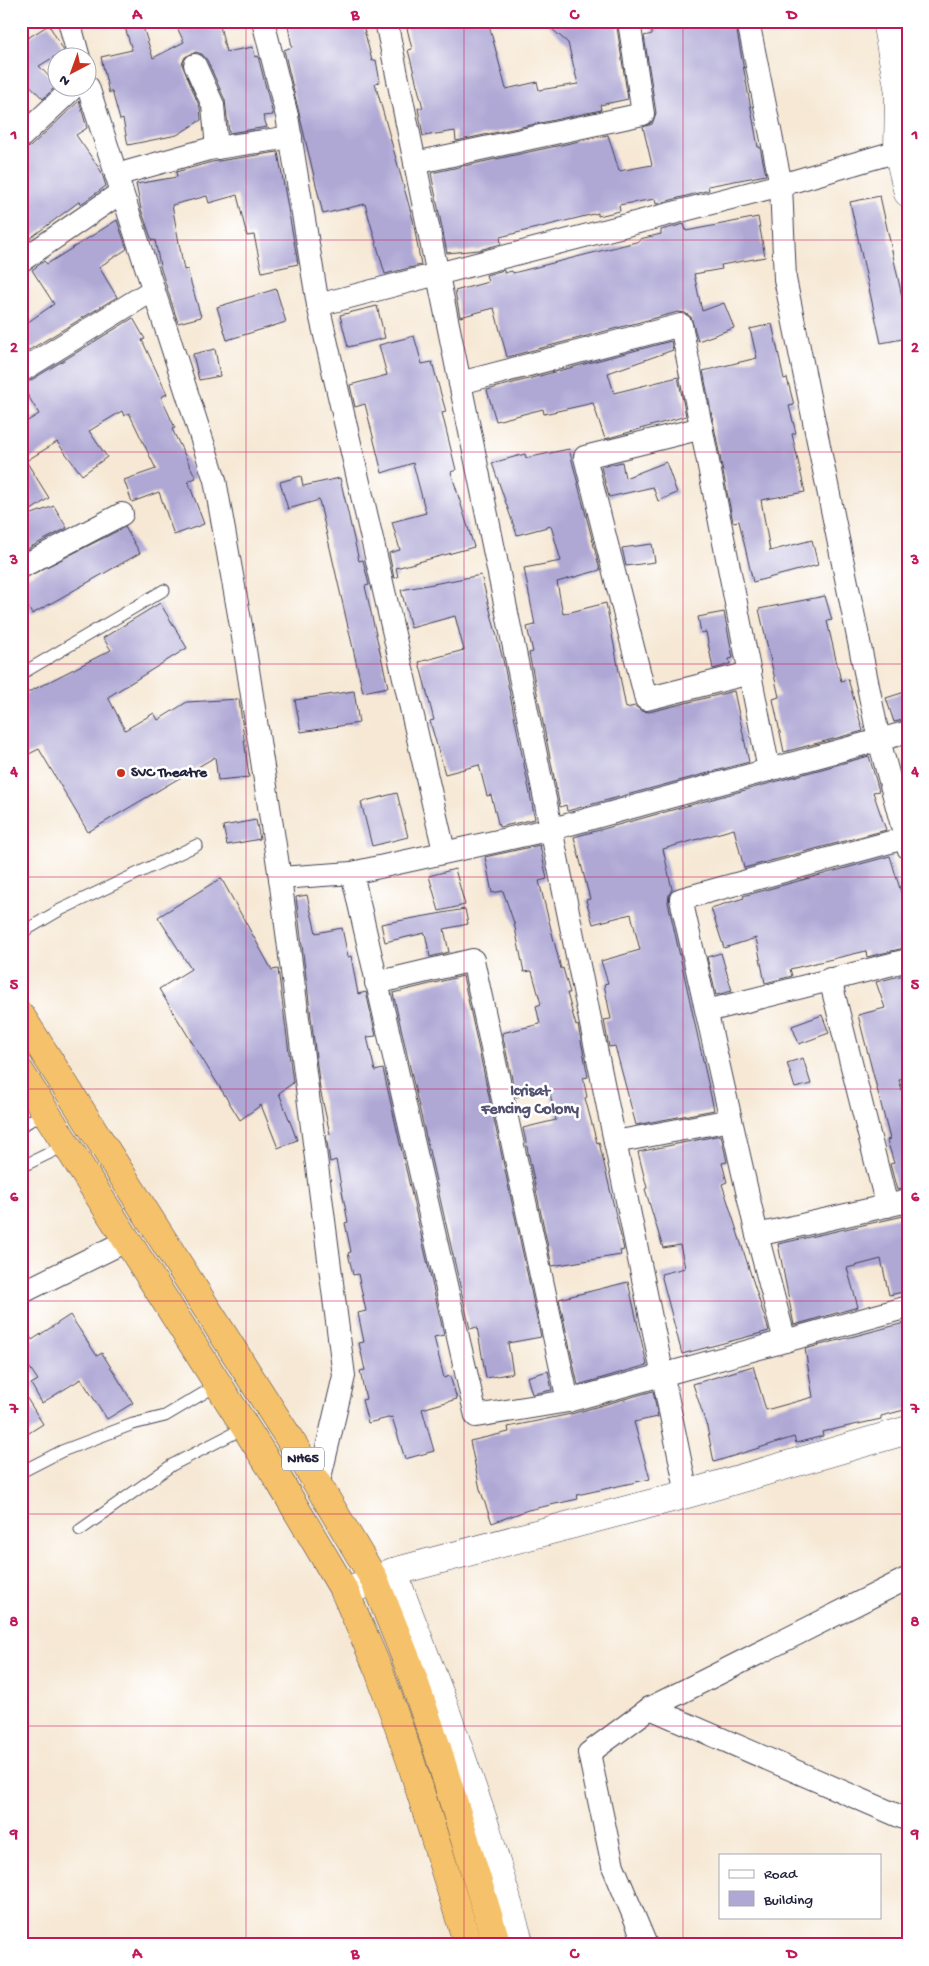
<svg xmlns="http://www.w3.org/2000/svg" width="929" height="1966" viewBox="0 0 929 1966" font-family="'Gochi Hand',sans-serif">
	<rect width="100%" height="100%" fill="#fff"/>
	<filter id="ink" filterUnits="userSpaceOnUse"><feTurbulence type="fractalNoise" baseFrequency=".02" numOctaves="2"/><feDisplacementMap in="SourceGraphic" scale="10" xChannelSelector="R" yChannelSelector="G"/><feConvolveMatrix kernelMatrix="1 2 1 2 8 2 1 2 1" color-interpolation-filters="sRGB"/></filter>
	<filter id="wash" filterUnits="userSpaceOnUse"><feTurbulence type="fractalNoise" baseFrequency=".0096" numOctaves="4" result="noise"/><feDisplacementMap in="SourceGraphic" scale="20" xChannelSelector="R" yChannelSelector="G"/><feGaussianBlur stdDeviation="1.12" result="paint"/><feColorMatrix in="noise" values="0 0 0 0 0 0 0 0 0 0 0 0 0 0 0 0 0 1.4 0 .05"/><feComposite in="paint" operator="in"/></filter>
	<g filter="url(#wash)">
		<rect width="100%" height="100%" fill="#f6e8d4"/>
		<g id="blocks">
			<g fill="#afa8d5">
				<path d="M123,21H141L153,58L184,42L174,21H219L226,52L253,47L255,57L258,56L273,115L263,116L267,127L229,133L225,100L207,60L202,54L196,52L185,57L182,64L200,108L201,120L177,135L128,145L123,119L120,120L112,91L109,93L101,57L132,50Z"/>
				<path d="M287,21H362L372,61L376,60L380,82L375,83L413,220L421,265L385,274L365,204L323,214L284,50L292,47Z"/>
				<path d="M417,21H488L506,89L537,82L539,90L578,84L568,43L543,21H616L628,99L600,105L601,110L456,141L455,131L423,136L418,108H423L408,50L412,49L406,24Z"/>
				<path d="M650,21H735L758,147H760L766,175L708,186L709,190L656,204L655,199L619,205L620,211L598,216V213L500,237L501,244L479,250L447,253L431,173L608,135L619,171L652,165L643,127L652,124L656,113L644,36L652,34Z"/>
				<path d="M49,25L64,51L39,66L57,85L43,99L21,76V42Z"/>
				<path d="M79,101L87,128L76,135L101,171L106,186L81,204L80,201L21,245V150L30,147Z"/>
				<path d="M278,152L298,264L262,272L254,235L247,236L237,195L209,203L207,196L172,205L184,270L187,269L201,317L178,323L160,266L155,240L152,241L141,209L136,184L177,177L176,172L212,162Z"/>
				<path d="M880,196L908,324V338L881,343L850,202Z"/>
				<path d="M758,217L765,257L721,265L722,269L694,274L702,311L724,303L734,328L698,341L691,317L685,313L678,312L507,357L494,308L460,317L455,291L488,282L486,275L504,270V273L512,271L513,273L640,241V239L661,234V230L684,224L686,231Z"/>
				<path d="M117,220L127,249L99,267L117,297L21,355V327L54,304L32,270L44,261L47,264Z"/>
				<path d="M276,289L286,322L227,340L217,307Z"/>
				<path d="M377,306L385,338L348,347L340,315Z"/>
				<path d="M133,318L145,339L142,340L167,394L161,397L175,428L172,429L196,478L188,481L204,524L174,535L159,492L132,502L124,480L156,469L129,413L124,416L122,411L89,431L107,457L82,475L57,442L26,461L49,498L21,517V425L39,414L21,384L28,382Z"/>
				<path d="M772,324L784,379L787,378L794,405L789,406L796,433L792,434L805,492L761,500L770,551L812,540L818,565L753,582L739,521L733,522L703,371L757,358L750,329Z"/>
				<path d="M414,336L422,364L432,362L446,412L442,413L456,470L451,472L474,547L396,568L398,577L394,578L389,553L400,550L392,522L426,513L413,463L382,473L365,404L355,407L350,385L387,375L379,345Z"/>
				<path d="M671,341L673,350L608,373L614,393L678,377L686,416L605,439L593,403L544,414L543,409L496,421L487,390Z"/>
				<path d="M215,349L220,376L199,380L193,354Z"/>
				<path d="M569,449L600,570L557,582L563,614L606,603L626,708L635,706L642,711L649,712L734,691L749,762L567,811L566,805L560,807L529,653L533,652L527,627L535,625L524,568L561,561L551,526L517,535L492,463L525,454L526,458Z"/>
				<path d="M622,462L625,478L666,462L677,493L658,501L653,487L609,497L601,467Z"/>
				<path d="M301,476L303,486L340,478L359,561L363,560L369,585L365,586L388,687L363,692L319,500L288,509L280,482Z"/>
				<path d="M54,506L67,528L21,552V518Z"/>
				<path d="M125,527L140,553L32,614L21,595V580Z"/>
				<path d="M652,544L655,562L626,566L622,548Z"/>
				<path d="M481,575L503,660L535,819L499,827L491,795L487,796L479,765L445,774L430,721L434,720L419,662L464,650L455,616L411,628L401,590Z"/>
				<path d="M825,596L832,620L827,621L841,681L848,679L863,731L784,752L773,699L779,697L759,609Z"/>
				<path d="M160,603L187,648L108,697L125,730L154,713L158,720L187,702L239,699L249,777L218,780L215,757L88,832L39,749L21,758V696L111,650L103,638Z"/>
				<path d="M724,612L733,658L729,659L730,664L713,669L706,632L701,633L698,617Z"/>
				<path d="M354,691L359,723L301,732L295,700Z"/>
				<path d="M908,691V719L894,722L886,698Z"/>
				<path d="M869,756L879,791L873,792L886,830L744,868L734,829L663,849L672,889L669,895L668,902L714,1110L636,1125L615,1046L609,1047L604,1020L611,1019L604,984L608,983L601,961L640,950L631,914L593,924L586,900L590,899L574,837Z"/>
				<path d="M397,793L408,837L372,846L361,802Z"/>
				<path d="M256,820L260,839L227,845L223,826Z"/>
				<path d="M540,845L547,879L539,881L561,969L563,968L570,993H567L576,1026L578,1025L588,1077L583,1078L587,1097L585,1098L597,1143L599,1142L624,1250L620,1251L621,1255L552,1266L523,1128L556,1120L549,1089L516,1097L502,1033L540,1024L536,1006L541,1004L532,971L524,972L514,923L503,891L492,893L485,857Z"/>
				<path d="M890,856L908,915V947L867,957L866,951L790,969L792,976L765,983L756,938L724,948L711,908L744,898L743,896Z"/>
				<path d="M455,869L465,905L439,911L429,876Z"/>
				<path d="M221,878L272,970L278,969L293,1083L279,1093L297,1140L278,1148L261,1105L240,1120L159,989L191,969L158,917Z"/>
				<path d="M307,895L316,933L342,928L348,957L351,956L358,994L366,992L376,1036L367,1037L375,1071L383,1069L444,1335L434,1337L444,1378L450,1376L457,1399L422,1409L434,1451L405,1459L392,1417L368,1423L362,1400L366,1399L360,1371L365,1370L359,1343L364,1342L358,1313L366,1311L358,1274L353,1275L348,1253L351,1252L345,1223L348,1222L336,1160L330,1162L326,1135L330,1134L320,1089L296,897Z"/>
				<path d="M465,909L468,924L444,929L449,952L430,957L425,933L385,942L381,924Z"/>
				<path d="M721,953L732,991L716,995L707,957Z"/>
				<path d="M908,974V1078L899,1080L908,1109V1188L897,1190L890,1164L894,1163L887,1140L890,1139L858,1015L885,1008L876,982Z"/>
				<path d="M463,976L541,1337L508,1343L513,1373L486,1378L477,1327L470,1329L393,993Z"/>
				<path d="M822,1015L829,1033L799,1044L792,1026Z"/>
				<path d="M803,1058L811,1084L795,1088L787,1063Z"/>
				<path d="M721,1135L727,1162L722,1163L727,1182L722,1184L769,1331L682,1354L661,1274L685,1268L680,1245L663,1248L645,1189L647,1188L638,1152Z"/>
				<path d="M908,1215V1291L889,1295L881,1259L847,1268L858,1307L794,1325L778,1244Z"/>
				<path d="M628,1282L647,1365L578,1385L559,1299Z"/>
				<path d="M70,1315L97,1356L102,1353L133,1403L107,1419L81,1379L42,1403L31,1384L38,1380L21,1355V1322L32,1340Z"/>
				<path d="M908,1322V1409L881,1416V1419L822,1432L823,1436L796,1443L794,1437L714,1462L707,1427L693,1384L753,1366L766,1410L813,1397L805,1349Z"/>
				<path d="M548,1371L552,1390L532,1394L527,1377Z"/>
				<path d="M21,1389L43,1424L21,1438Z"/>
				<path d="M653,1391L658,1417L634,1422L650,1479L577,1495L578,1499L528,1510L492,1523L480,1489L470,1441L509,1432L508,1427L571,1414Z"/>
			</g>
		</g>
	</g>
	<g filter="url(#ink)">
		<use href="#blocks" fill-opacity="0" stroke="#424052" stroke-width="1"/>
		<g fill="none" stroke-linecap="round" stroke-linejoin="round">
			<defs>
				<g id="service">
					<path d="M21,674L164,590"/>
					<path d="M21,933L60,910L197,845"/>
					<path d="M21,1126L46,1112"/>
					<path d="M21,1167L66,1145"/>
					<path d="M21,1472L62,1451L133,1424L165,1416L219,1384"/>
					<path d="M80,1530L172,1465L246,1427"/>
				</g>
				<g id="minor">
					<path d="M69,21L79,58"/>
					<path d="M263,21L287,116L318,305L444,851"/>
					<path d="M386,21L687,1494"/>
					<path d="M748,21L781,185L785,279L879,740L908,848"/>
					<path d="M195,65L213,105L217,148"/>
					<path d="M88,87L215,480L243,637L280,878L344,1376L318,1486"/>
					<path d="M21,137L73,88"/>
					<path d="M415,163L643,114L629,21"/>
					<path d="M116,175L209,149L291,137"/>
					<path d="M21,261L120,193"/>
					<path d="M318,305L781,185L898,151"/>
					<path d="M21,371L153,290"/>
					<path d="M460,383L681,325L769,770"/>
					<path d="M702,428L585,457L646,699L750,673"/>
					<path d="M21,567L122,514"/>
					<path d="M352,873L476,1416L568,1401L908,1307"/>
					<path d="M280,878L352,873L552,829L908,732"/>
					<path d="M830,979L887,1206"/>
					<path d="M376,983L473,960L568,1401"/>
					<path d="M707,1011L908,960"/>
					<path d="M615,1142L731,1120"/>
					<path d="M757,1235L908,1201"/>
					<path d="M21,1293L128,1240"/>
					<path d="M785,1341L757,1235L681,899L905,838"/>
					<path d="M650,1708L908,1820"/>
					<path d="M646,1945L613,1866L589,1753L650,1708L908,1578"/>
				</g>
				<g id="tertiary">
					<path d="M886,21L899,92L898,151L908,193"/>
					<path d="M393,1572L442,1700L487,1831L520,1945"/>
					<path d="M345,1592L393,1572L687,1494L908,1430"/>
				</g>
				<g id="trunk">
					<path d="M21,1016L306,1465L374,1579L407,1661L437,1748L497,1945"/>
					<path d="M21,1073L280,1482L345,1592L379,1671L410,1759L468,1945"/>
				</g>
			</defs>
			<use href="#service" stroke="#424052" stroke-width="13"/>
			<use href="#minor" stroke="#424052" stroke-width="24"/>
			<use href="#tertiary" stroke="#424052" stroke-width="29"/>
			<use href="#trunk" stroke="#424052" stroke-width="29"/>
			<use href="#service" stroke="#fff" stroke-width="11"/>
			<use href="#minor" stroke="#fff" stroke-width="22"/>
			<use href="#tertiary" stroke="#fff" stroke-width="28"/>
			<use href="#trunk" stroke="#f5c16b" stroke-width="28"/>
		</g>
	</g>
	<path fill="none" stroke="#c2185b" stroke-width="1" stroke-opacity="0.55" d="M246,21V1945M464,21V1945M683,21V1945M21,240H908M21,452H908M21,664H908M21,877H908M21,1089H908M21,1301H908M21,1514H908M21,1726H908"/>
	<circle fill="#c8321e" stroke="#fff" stroke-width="2" cx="121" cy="773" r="5"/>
	<g text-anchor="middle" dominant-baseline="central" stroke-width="5" stroke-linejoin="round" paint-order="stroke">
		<rect fill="#fff" stroke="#646476" stroke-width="1" x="282" y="1447.5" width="42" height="23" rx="4"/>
		<g font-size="14" font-weight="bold" fill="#22223b">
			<text x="303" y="1459">NH65</text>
		</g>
		<g font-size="15" font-weight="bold" fill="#22223b" stroke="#fff" text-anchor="start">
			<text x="131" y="773">SVC Theatre</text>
		</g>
		<g font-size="16" font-weight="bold" fill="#535171" stroke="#fff">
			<text x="530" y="1092">Icrisat<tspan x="530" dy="18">Fencing Colony</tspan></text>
		</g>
	</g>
	<rect width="929" height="1966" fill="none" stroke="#fff" stroke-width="55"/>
	<rect x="719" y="1854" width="162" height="65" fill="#ffffff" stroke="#a7a7b1"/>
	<rect x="729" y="1870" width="25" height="8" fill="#ffffff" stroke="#a7a7b1"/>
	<text x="764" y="1878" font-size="15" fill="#22223b">Road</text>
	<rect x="729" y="1891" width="25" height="15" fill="#afa8d5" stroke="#a7a7b1"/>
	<text x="764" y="1904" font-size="15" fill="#22223b">Building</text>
	<g transform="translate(72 72) rotate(221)"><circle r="24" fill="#ffffff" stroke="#a7a7b1"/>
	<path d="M0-4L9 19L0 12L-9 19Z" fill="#c8321e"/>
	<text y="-8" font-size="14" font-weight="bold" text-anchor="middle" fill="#22223b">N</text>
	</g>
	<rect x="28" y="28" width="874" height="1910" fill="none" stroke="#c2185b" stroke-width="2"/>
	<g font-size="16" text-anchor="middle" font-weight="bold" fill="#c2185b">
		<text x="137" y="19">A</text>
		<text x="355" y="19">B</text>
		<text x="574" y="19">C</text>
		<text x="792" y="19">D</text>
		<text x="14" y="139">1</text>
		<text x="915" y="139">1</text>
		<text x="14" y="352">2</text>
		<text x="915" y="352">2</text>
		<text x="14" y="564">3</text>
		<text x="915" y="564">3</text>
		<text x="14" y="776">4</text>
		<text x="915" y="776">4</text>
		<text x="14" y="989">5</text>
		<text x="915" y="989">5</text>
		<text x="14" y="1201">6</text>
		<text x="915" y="1201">6</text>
		<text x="14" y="1413">7</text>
		<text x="915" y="1413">7</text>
		<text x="14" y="1626">8</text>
		<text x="915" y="1626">8</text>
		<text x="14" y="1838">9</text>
		<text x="915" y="1838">9</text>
		<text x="137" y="1958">A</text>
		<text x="355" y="1958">B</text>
		<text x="574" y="1958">C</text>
		<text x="792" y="1958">D</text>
	</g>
</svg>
